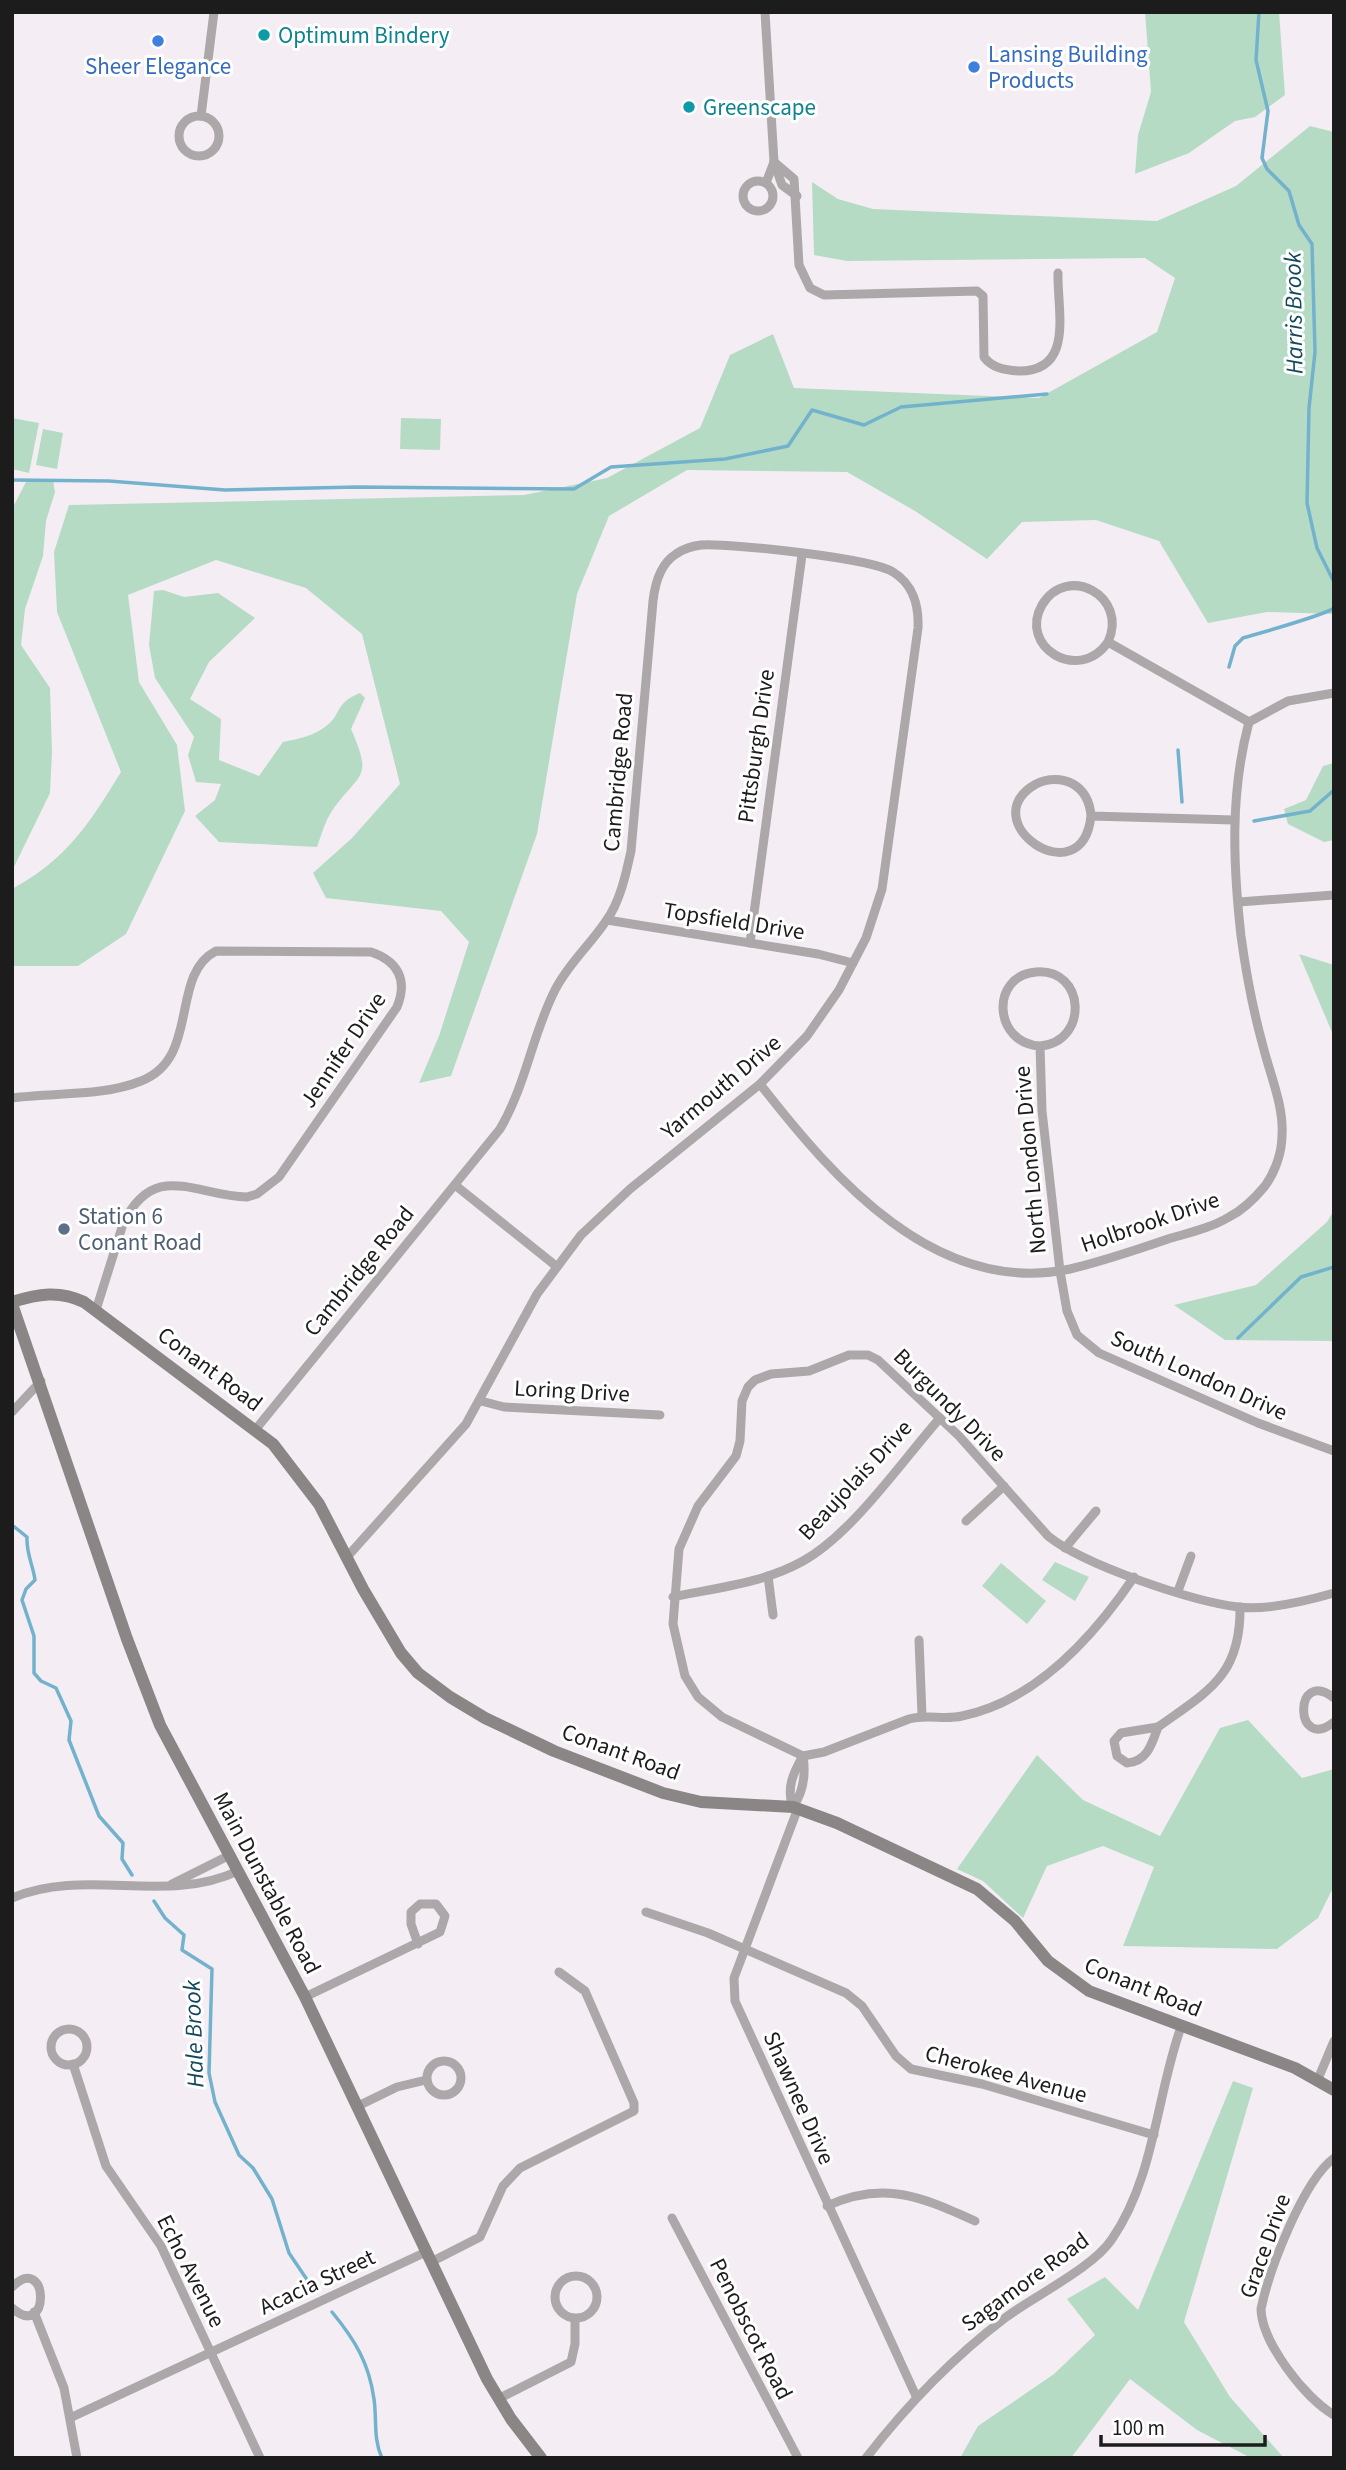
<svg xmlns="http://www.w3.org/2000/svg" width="1346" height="2470" viewBox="0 0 1346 2470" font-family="'Source Sans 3',sans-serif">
	<rect width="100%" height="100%" fill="#f4eef4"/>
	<g fill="#b6dbc5">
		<path d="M1145,12H1279L1285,95L1255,117L1235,121L1189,153L1135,174L1138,135L1151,92Z"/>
		<path d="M1310,126L1334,132V614L1267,612L1208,623L1159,541L1096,520L1022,522L987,559L915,511L847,472L687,470L609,516L577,594L537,834L451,1076L419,1083L439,1036L469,942L441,911L326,898L313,873L352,838L400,784L362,634L306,588L216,560L128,595L139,682L177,745L185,811L126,934L78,966H12V889C67,859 89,824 121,772L57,612L54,552L69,505L524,495L607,478L700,428L730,355L773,334L794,388L1039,398L1157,332L1175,278L1145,258L847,261L814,255L812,182L838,199L873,209L1157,221L1236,186Z"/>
		<path d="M12,418L39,423L29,473L12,469Z"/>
		<path d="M401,418L441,419L440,450L400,449Z"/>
		<path d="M43,429L63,433L57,469L36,465Z"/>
		<path d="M27,480H53L55,492L46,521L43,556L25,609L21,645L50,688L52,752L50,793L12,871V509Z"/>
		<path d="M163,590L184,597L218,593L255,618L209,662L190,699L221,719L219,760L259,776L283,742C298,739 313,736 325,727C343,714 333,704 360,693L365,698L351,729C374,781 359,772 332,811C325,821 321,836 317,847L219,842L195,816L215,800L221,784L196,782L188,755L194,737L155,678L149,645L154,591Z"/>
		<path d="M1334,763V840L1324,842L1288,824L1284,809L1306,800L1323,766Z"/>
		<path d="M1299,954L1334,965V1037Z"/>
		<path d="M1334,1210V1341L1225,1340L1174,1305L1256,1285L1327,1222Z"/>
		<path d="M1055,1562L1089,1577L1075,1601L1042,1580Z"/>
		<path d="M1001,1563L1046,1601L1027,1624L982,1586Z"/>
		<path d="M1248,1720L1302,1778L1334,1769V1886L1318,1918L1277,1949L1123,1946L1154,1867L1103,1846L1047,1866L1023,1918L983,1881L957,1869L1037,1755L1083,1800L1160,1836L1220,1728Z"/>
		<path d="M1233,2081L1253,2088L1184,2322L1230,2397L1284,2458H1251L1197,2430L1130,2379L1071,2458H960L978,2426L1054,2374L1095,2335L1067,2299L1105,2277L1138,2310Z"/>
	</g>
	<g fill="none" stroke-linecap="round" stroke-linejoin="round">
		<g stroke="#73b2cc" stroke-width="3.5">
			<path d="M1259,12L1256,60L1268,111L1262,158L1267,169L1289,191L1299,225L1312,244L1315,352L1309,408L1307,503L1317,548L1334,582"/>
			<path d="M12,480L109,481L225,490L358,487L574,489L611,467L725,459L788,446L812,410L864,425L901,407L1047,394"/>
			<path d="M1229,667L1235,646L1243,638C1260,633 1325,615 1334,608"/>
			<path d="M1178,750L1182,802"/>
			<path d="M1254,821L1310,811L1334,790"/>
			<path d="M1238,1338L1301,1277L1334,1267"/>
			<path d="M12,1525L27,1537C26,1553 33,1565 35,1580L26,1589L22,1600L34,1636V1673L41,1681L56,1688L71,1721L69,1740L99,1816L123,1843L122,1859L132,1875"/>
			<path d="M154,1901L165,1918L184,1935L182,1950L212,1969L209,2073L215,2102L239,2155L253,2168L272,2199L289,2253L314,2290"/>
			<path d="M332,2312C355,2340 369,2363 374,2399C377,2419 373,2439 382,2458"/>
		</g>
		<g stroke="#aca8a9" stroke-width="9">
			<path d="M765,12L774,162L766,183"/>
			<path d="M201,116L214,12"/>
			<circle cx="199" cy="136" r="20"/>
			<path d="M774,162L794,179L799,265L810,288L824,295L977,291L983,296L984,357C992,368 1005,370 1018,371C1075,372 1057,311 1058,273"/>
			<path d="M774,162L782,185L797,196"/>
			<circle cx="758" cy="196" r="15"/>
			<path d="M1108,642C1079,684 1018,647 1042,605C1067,563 1129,596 1108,642L1249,722"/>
			<path d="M1249,722L1288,701L1334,693"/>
			<path d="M1091,816C1082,898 971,821 1036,784C1048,778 1062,778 1073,784C1085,791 1090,803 1091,816L1234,820"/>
			<path d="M1239,902L1334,895"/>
			<path d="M607,920L818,954L853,963"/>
			<path d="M750,943L802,555"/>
			<path d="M1040,1046C1089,1042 1086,968 1036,972C989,976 994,1044 1040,1046L1042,1111L1060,1271L1067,1311L1077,1335L1099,1353L1258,1423L1334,1451"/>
			<path d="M760,1084C834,1179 936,1297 1070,1269C1104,1261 1136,1250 1168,1239C1188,1233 1211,1228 1229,1217C1243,1210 1255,1198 1265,1186C1275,1172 1282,1153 1282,1135C1284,1106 1270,1075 1263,1046C1253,1010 1246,973 1241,936C1233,864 1230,793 1249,722"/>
			<path d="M12,1098C54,1092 102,1097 141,1081C201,1058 169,975 216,951L371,952C398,961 408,980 397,1007L279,1177L257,1194L247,1197C196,1196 154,1159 123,1224L96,1310"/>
			<path d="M455,1185L556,1266"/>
			<path d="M481,1401L504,1407L660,1415"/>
			<path d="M12,1412L41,1381"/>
			<path d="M256,1429L500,1129C526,1085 532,1035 555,990C568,964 590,945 606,921C620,902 626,874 631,851L653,601C655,583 660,564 676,554C683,549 693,546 701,545C730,543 871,558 893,572C913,584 919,606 918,628L882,889L866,938L839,990L807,1036L760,1084L630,1189L581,1235L537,1294L466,1424L347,1557"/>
			<path d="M966,1521L1004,1486"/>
			<path d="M1065,1548L1096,1511"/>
			<path d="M768,1576L773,1615"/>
			<path d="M1134,1577C1094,1636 1036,1701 962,1716C944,1720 927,1714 909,1719L824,1752L803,1756L722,1717L698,1697L685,1676L673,1624L679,1549L698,1506L736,1456L740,1441L742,1401L748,1387L755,1380L771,1374L809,1371L849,1355H868L878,1360L959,1436L1048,1536C1084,1565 1191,1601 1238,1607C1267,1611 1306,1601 1334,1593"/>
			<path d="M1178,1591L1191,1556"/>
			<path d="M673,1597C716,1588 764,1583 803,1561C852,1534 902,1461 940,1418"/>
			<path d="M919,1640L922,1715"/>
			<path d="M1334,1698C1293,1666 1294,1754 1334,1722"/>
			<path d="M1158,1727C1208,1691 1241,1676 1240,1607"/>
			<path d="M1158,1727C1152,1744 1147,1762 1127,1763L1117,1756L1114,1741L1121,1733Z"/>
			<path d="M793,1807C786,1789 793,1773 803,1756"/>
			<path d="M793,1807C804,1791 806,1775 803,1756"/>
			<path d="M798,1808L734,1978L735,2001L916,2396"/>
			<path d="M172,1884L230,1855"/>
			<path d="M12,1898C86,1867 166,1905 238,1871"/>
			<path d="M646,1912L708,1933L846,1993L862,2006L896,2056L911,2069L982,2084L1154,2135"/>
			<path d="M305,1997L440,1932L445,1916L436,1904H420L411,1912V1924L418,1944"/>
			<circle cx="69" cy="2047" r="18"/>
			<circle cx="444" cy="2078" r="17"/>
			<path d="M73,2064L106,2166L161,2246L260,2458"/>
			<path d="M1318,2079L1334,2041"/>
			<path d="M358,2106L397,2087L426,2080"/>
			<path d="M1334,2158C1303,2181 1269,2270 1261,2309C1262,2343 1305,2398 1334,2415"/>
			<path d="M827,2206C884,2180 922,2197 975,2221"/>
			<path d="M672,2218L798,2458"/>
			<path d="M431,2262L480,2237L503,2186L520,2168L634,2111V2103L585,1991L559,1972"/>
			<circle cx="576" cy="2297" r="21"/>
			<path d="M12,2287C49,2251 51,2342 12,2308"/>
			<path d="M34,2312L64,2388L77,2458"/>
			<path d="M498,2399L571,2362L575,2344V2319"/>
			<path d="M72,2417L426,2252"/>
			<path d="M866,2458C907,2405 951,2359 1005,2318C1034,2296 1093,2268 1112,2239C1155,2176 1156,2097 1181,2027"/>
		</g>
		<g stroke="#8b8686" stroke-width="12">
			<path d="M12,1302C38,1294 59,1290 84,1302L273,1444L319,1504L363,1589L401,1653L418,1673L450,1697L485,1718L554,1751L663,1793L701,1802L793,1807L837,1823L977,1889L1015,1921L1048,1961L1089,1991L1295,2068L1334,2090"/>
			<path d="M12,1304L127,1639L160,1725L305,1997L487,2379L511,2419L541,2458"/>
		</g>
	</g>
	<g fill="#0f9aa8" stroke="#fff" stroke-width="2.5">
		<circle cx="264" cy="35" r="7"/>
		<circle cx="689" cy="107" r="7"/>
	</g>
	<g fill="#3f7fe0" stroke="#fff" stroke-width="2.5">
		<circle cx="158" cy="41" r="7"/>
		<circle cx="974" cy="67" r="7"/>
	</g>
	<circle fill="#5c6f8a" stroke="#fff" stroke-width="2.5" cx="64" cy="1229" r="7"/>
	<g text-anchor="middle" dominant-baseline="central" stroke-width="6" stroke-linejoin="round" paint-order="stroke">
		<g font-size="23" fill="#0d838f" stroke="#fff" text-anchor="start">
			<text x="278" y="35">Optimum Bindery</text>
			<text x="703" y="107">Greenscape</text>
		</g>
		<g font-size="23" fill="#366cbe" stroke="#fff" text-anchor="start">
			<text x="988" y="54">Lansing Building<tspan x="988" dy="26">Products</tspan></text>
			<text x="158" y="66" text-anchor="middle">Sheer Elegance</text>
		</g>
		<g font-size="23" fill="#1d1c1d" stroke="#fff">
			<text transform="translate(756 746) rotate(-82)">Pittsburgh Drive</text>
			<text transform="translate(618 772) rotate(-85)">Cambridge Road</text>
			<text transform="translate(734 921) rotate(9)">Topsfield Drive</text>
			<text transform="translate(343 1050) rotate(-56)">Jennifer Drive</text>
			<text transform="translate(721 1087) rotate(-40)">Yarmouth Drive</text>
			<text transform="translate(1030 1160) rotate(-95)">North London Drive</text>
			<text transform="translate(1150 1222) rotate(-19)">Holbrook Drive</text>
			<text transform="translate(359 1271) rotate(-51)">Cambridge Road</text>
			<text transform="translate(210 1369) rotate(37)">Conant Road</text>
			<text transform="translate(1199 1375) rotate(24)">South London Drive</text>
			<text transform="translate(572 1391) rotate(3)">Loring Drive</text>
			<text transform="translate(950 1405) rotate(45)">Burgundy Drive</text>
			<text transform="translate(855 1480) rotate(-47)">Beaujolais Drive</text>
			<text transform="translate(621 1752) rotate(20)">Conant Road</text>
			<text transform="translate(267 1883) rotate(62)">Main Dunstable Road</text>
			<text transform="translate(1143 1987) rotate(22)">Conant Road</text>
			<text transform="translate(1006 2074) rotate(15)">Cherokee Avenue</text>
			<text transform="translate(799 2098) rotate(66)">Shawnee Drive</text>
			<text transform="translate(1265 2246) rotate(-70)">Grace Drive</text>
			<text transform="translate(191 2271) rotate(63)">Echo Avenue</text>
			<text transform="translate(317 2282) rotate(-25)">Acacia Street</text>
			<text transform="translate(1025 2282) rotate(-36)">Sagamore Road</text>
			<text transform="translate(751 2329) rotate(63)">Penobscot Road</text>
		</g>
		<g font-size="23" fill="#4e5e75" stroke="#fff" text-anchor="start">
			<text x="78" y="1216">Station 6<tspan x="78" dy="26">Conant Road</tspan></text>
		</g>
		<g font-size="24" font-style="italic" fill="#12485b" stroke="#fff">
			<text transform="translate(1294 313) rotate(-91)">Harris Brook</text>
			<text transform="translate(194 2034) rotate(-92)">Hale Brook</text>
		</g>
	</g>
	<rect width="1346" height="2470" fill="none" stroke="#1d1c1d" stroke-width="28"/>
	<path d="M1101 2435v10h164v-10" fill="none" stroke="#1d1c1d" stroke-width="3.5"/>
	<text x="1112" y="2435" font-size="21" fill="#1d1c1d" stroke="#ffffff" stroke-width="5" paint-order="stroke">100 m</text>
</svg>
